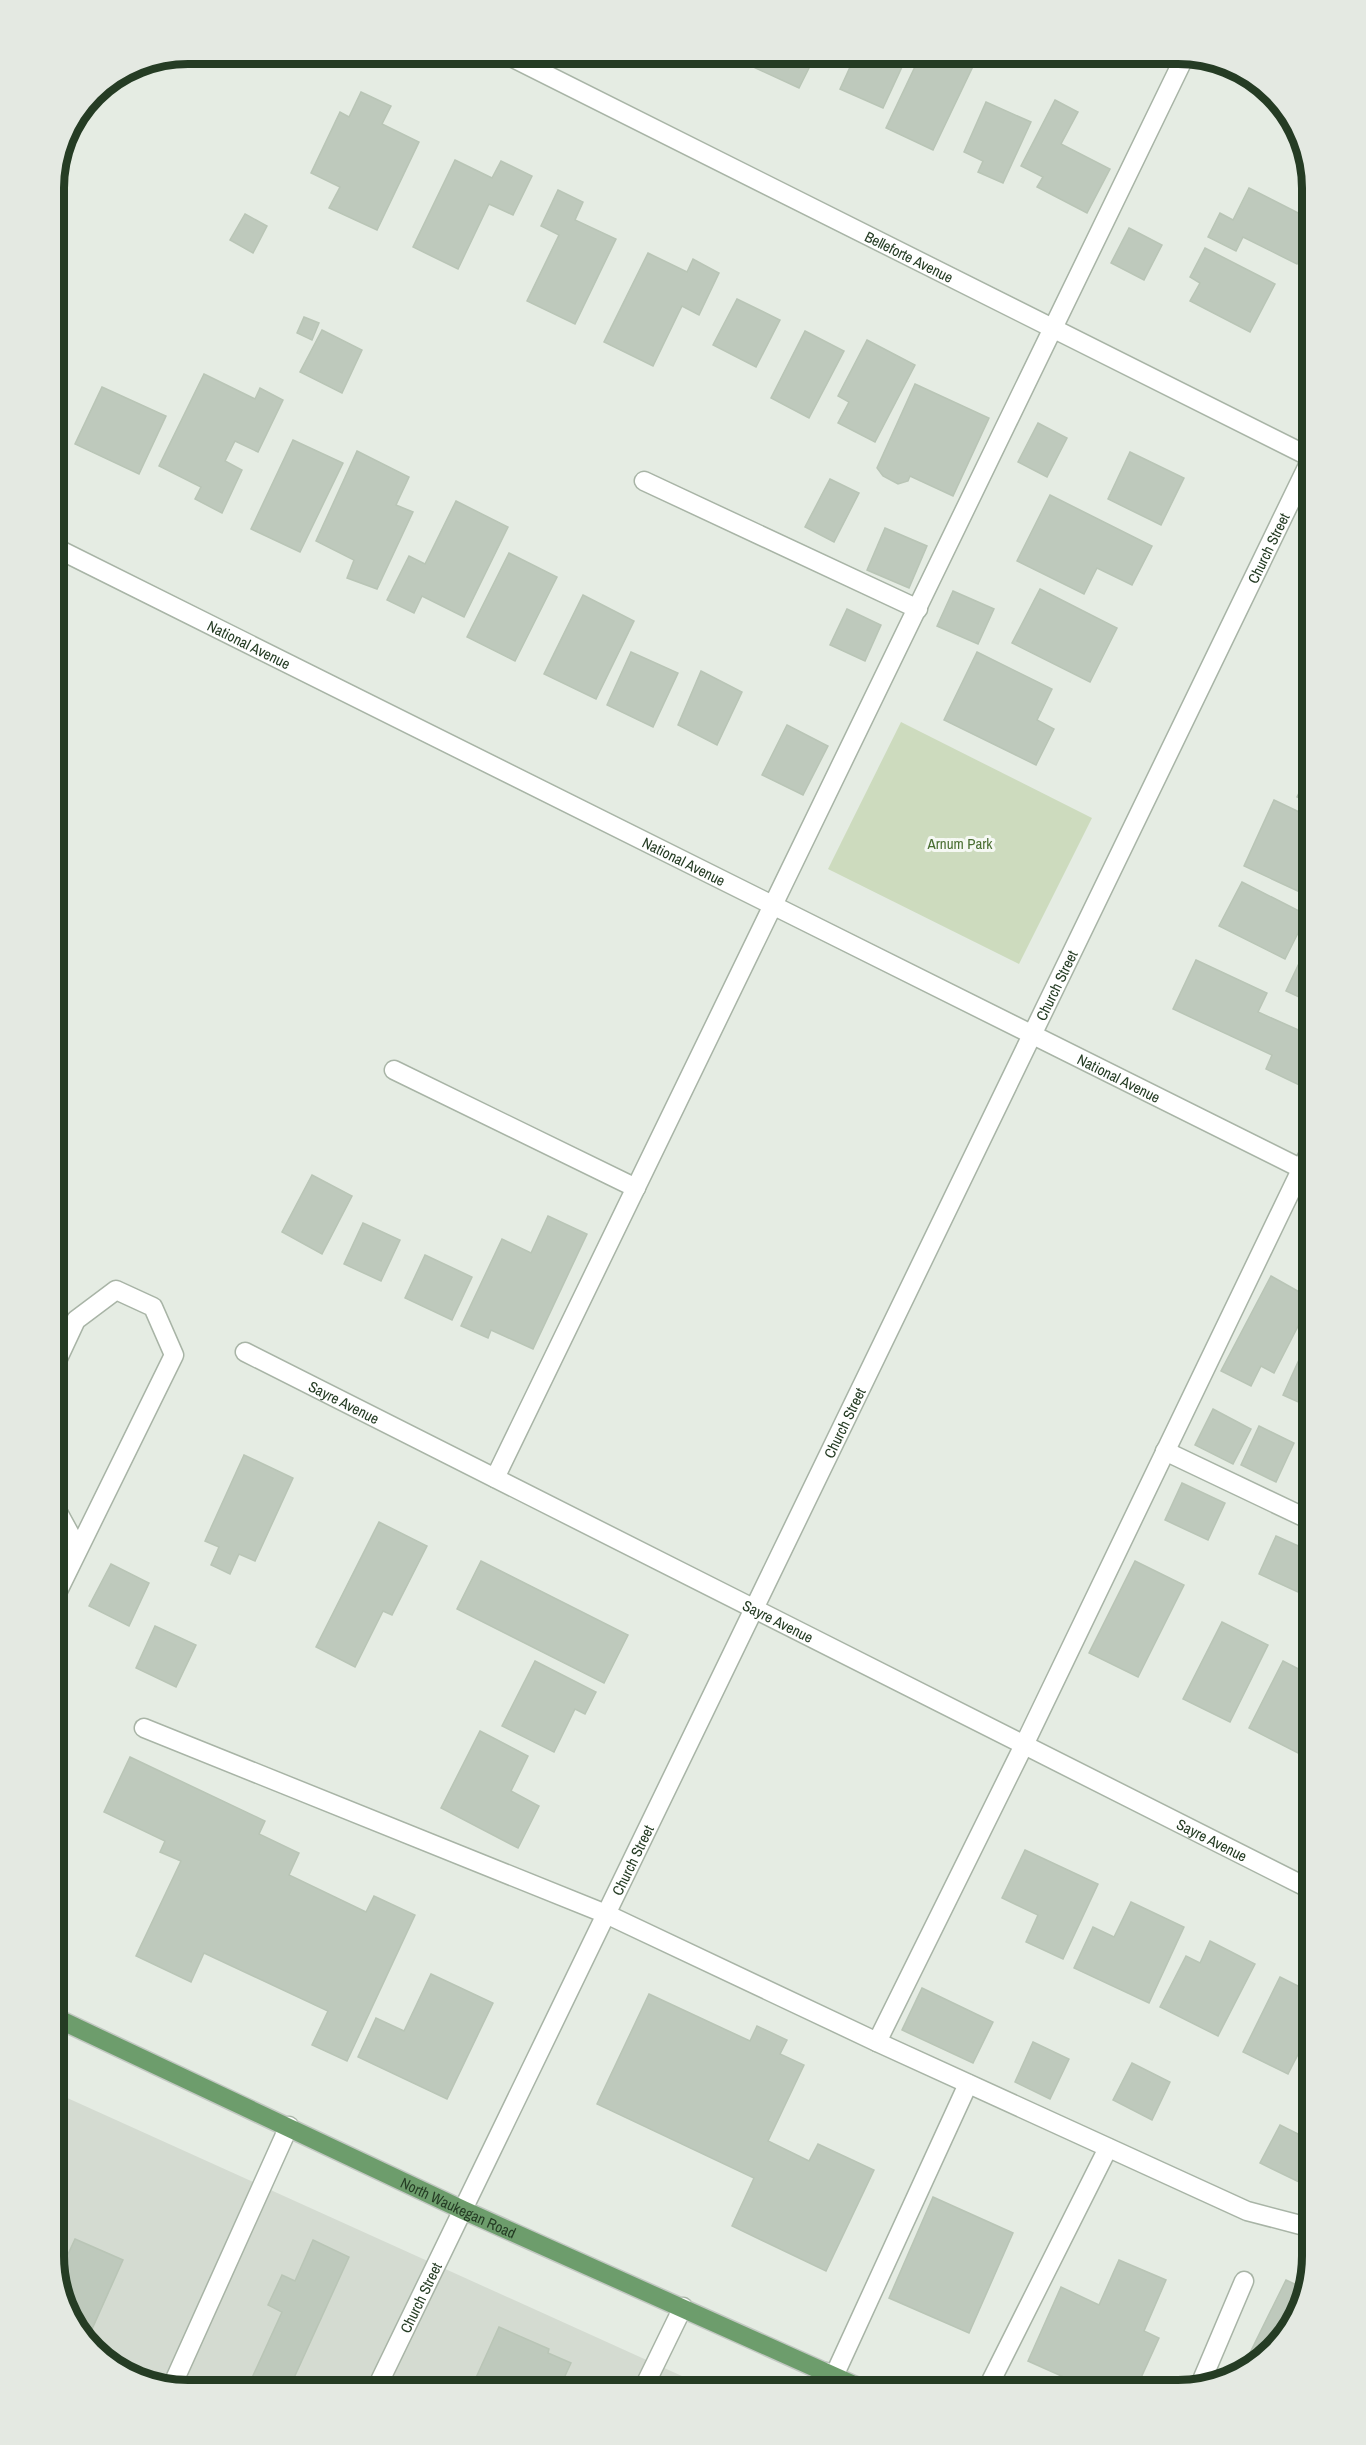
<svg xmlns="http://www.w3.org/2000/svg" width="1366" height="2445" viewBox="0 0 1366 2445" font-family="'Archivo Narrow',sans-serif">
	<rect width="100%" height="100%" fill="#e5ece3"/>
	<path fill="#d4dbd1" d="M54,2092L715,2391H180L113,2368L64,2308L54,2257Z"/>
	<path fill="#cddbbe" d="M901,722L1092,818L1019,964L828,869Z"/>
	<g fill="#bec9bc" stroke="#b9c5b6" stroke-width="1.5">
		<path d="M757,54H816L799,88L751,66Z"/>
		<path d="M856,54H908L883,108L840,89Z"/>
		<path d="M921,54H958L975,62L933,150L886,128Z"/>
		<path d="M361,92L391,106L382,124L419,142L377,230L329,208L340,187L311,173L340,112L349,117Z"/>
		<path d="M1055,100L1078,112L1061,144L1110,169L1087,213L1037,187L1043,177L1021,166Z"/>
		<path d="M986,102L1031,122L1003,183L978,172L983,161L964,152Z"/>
		<path d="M455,160L492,178L501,161L532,176L513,215L489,204L458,269L413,247Z"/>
		<path d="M1249,188L1312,220V235L1297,264L1243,237L1236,251L1208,237L1220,213L1233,220Z"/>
		<path d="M558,190L583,202L575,220L616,239L575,324L527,301L559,235L541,226Z"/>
		<path d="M245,214L267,226L253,253L230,240Z"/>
		<path d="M1129,228L1162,245L1144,280L1111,263Z"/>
		<path d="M1205,248L1275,284L1250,332L1190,301L1200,283L1190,277Z"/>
		<path d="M648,253L687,272L693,259L719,273L699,315L682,306L653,366L604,342Z"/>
		<path d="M737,299L780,320L756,367L713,345Z"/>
		<path d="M304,317L319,323L312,340L297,333Z"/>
		<path d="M322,330L362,350L342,393L300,372Z"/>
		<path d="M805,331L844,351L809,418L771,398Z"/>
		<path d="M867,340L915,365L875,442L838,423L849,402L838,396Z"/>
		<path d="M204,374L255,399L260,388L283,400L258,452L235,441L225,461L242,470L222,513L195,499L201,487L159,466Z"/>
		<path d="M915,384L989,418L953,496L910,476L908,481L898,484L883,476L877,468Z"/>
		<path d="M102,387L166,416L139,474L75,444Z"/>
		<path d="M1038,423L1067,438L1047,477L1018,462Z"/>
		<path d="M293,440L343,463L300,552L251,529Z"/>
		<path d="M357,451L409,477L396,505L413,512L377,589L347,578L354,560L316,541Z"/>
		<path d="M1130,452L1184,478L1161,525L1108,499Z"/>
		<path d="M830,479L859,493L834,542L805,527Z"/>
		<path d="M1050,495L1152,546L1132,585L1097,568L1084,594L1017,561Z"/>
		<path d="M456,501L508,527L464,617L422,596L414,613L387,600L409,556L425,564Z"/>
		<path d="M885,528L927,546L909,588L867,570Z"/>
		<path d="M509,553L557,577L515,661L467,637Z"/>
		<path d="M1040,589L1117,628L1090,682L1012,643Z"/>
		<path d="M953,591L994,609L978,644L937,626Z"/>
		<path d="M583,595L634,621L596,699L544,674Z"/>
		<path d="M847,609L881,625L865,661L830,645Z"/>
		<path d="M631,652L678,673L653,727L607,705Z"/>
		<path d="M977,652L1052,689L1037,720L1054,729L1036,765L944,720Z"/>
		<path d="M701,671L742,692L717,745L678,725Z"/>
		<path d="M787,725L828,746L803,795L762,775Z"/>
		<path d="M1312,743V804L1297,797L1312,768L1302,763Z"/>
		<path d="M1274,800L1312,818V871L1302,893L1244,866Z"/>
		<path d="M1242,882L1307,915L1285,959L1219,926Z"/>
		<path d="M1302,957L1312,962V1003L1286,991Z"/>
		<path d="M1196,960L1267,993L1258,1012L1312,1036V1091L1266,1069L1272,1055L1173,1009Z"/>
		<path d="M312,1175L352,1196L322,1254L282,1232Z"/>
		<path d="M548,1216L587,1234L533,1349L491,1330L488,1338L461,1326L502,1239L531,1253Z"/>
		<path d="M363,1223L400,1240L381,1281L344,1264Z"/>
		<path d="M425,1255L472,1277L452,1320L405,1298Z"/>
		<path d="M1271,1276L1312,1299L1274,1373L1261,1366L1251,1386L1221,1371Z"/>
		<path d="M1312,1331V1408L1283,1395Z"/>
		<path d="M1213,1409L1251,1429L1233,1464L1195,1445Z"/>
		<path d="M1259,1426L1294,1443L1276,1482L1241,1465Z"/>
		<path d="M244,1455L293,1478L255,1561L239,1554L230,1574L211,1565L219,1547L205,1541Z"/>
		<path d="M1312,1469V1502L1299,1495Z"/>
		<path d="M1182,1483L1225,1503L1208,1540L1165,1520Z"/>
		<path d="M379,1522L427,1546L392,1615L383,1611L355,1667L316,1647Z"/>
		<path d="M1276,1536L1312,1552V1559L1298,1592L1259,1574Z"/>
		<path d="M481,1561L628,1635L604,1683L457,1609Z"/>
		<path d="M1135,1561L1184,1585L1138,1677L1089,1653Z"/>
		<path d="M111,1564L149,1583L129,1626L89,1606Z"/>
		<path d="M1222,1622L1268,1645L1230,1722L1183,1699Z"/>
		<path d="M155,1626L196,1645L176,1687L136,1668Z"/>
		<path d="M535,1661L596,1692L585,1714L575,1709L554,1752L502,1726Z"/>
		<path d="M1283,1661L1312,1676V1736L1302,1755L1249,1728Z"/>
		<path d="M480,1731L528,1756L511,1791L539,1806L518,1848L441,1808Z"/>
		<path d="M130,1757L265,1821L259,1834L299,1853L289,1875L366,1912L374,1896L415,1915L347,2061L312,2045L328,2011L204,1953L191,1982L136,1956L181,1861L160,1852L165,1841L104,1812Z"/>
		<path d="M1025,1850L1098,1884L1063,1959L1026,1942L1038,1915L1002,1898Z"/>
		<path d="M1131,1902L1184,1927L1149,2003L1074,1968L1093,1927L1114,1937Z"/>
		<path d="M1210,1941L1255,1964L1218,2036L1160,2007L1186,1956L1200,1963Z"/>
		<path d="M431,1974L493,2003L447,2099L358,2057L376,2018L404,2031Z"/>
		<path d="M1280,1977L1312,1993V2027L1288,2074L1243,2052Z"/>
		<path d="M922,1988L993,2022L973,2063L902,2030Z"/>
		<path d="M649,1994L750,2041L757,2026L787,2040L780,2054L804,2065L768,2141L809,2161L818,2144L874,2170L826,2271L732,2226L754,2178L597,2104Z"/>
		<path d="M1033,2042L1069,2059L1050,2099L1015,2082Z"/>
		<path d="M1132,2063L1170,2082L1152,2120L1113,2100Z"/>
		<path d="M1280,2125L1312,2141V2156L1299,2182L1260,2163Z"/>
		<path d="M933,2197L1013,2233L969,2333L889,2298Z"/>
		<path d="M75,2239L123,2260L88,2338L64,2308L58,2276Z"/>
		<path d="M313,2240L349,2257L288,2391H246L282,2312L268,2305L282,2275L295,2281Z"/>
		<path d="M1119,2260L1166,2280L1144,2331L1159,2338L1135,2391H1095L1028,2361L1061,2287L1099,2305Z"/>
		<path d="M1286,2280L1303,2288L1290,2331L1241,2371Z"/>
		<path d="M499,2327L549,2349L548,2353L571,2363L558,2391H470Z"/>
	</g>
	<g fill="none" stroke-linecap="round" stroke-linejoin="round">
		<defs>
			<g id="minor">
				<path id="s1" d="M505,54L1312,458"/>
				<path d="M644,481L918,609"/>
				<path id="s2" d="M54,547L1312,1174"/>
				<path d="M394,1070L636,1188"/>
				<path id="s3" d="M245,1352L1312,1890"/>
				<path d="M1165,1451L1312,1521"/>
				<path d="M495,1478L1186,54"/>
				<path d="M54,1505L78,1549"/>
				<path d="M54,1599L174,1355L153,1307L116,1290L76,1320L54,1367"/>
				<path d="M144,1728L606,1914L877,2042L1247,2211L1312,2228"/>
				<path d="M877,2042L1024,1745L1312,1147"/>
				<path d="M834,2376L968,2084"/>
				<path d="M1199,2387L1244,2281"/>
				<path d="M171,2388L289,2126"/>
				<path id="s4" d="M375,2391L1312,457"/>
				<path d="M642,2391L683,2307"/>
				<path d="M818,2391L826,2372"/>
				<path d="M986,2391L1108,2148"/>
			</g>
			<g id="major">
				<path id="s5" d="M54,2017L463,2210L867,2391"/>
			</g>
		</defs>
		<use href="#minor" stroke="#a8b4a6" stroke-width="21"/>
		<use href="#major" stroke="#c2c8c2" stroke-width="21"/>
		<use href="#minor" stroke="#fff" stroke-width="18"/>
		<use href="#major" stroke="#6d9d6c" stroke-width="18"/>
	</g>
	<g text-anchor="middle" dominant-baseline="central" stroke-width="6" stroke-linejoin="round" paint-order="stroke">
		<g font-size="15" fill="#253c24" stroke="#f5f8f3">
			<text stroke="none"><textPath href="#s1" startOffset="452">Belleforte Avenue</textPath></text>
			<text stroke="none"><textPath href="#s4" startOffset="2048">Church Street</textPath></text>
			<text stroke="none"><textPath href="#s2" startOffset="218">National Avenue</textPath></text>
			<text stroke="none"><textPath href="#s2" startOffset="704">National Avenue</textPath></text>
			<text stroke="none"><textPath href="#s4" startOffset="1562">Church Street</textPath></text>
			<text stroke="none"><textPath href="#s2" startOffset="1190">National Avenue</textPath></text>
			<text stroke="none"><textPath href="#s3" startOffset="111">Sayre Avenue</textPath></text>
			<text stroke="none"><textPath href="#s4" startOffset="1076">Church Street</textPath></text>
			<text stroke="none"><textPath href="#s3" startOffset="597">Sayre Avenue</textPath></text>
			<text stroke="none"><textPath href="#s3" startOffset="1083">Sayre Avenue</textPath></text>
			<text stroke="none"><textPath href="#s4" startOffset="590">Church Street</textPath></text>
			<text stroke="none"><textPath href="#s5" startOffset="447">North Waukegan Road</textPath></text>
			<text stroke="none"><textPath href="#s4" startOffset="104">Church Street</textPath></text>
		</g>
		<g font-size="15" fill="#4a6f32" stroke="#f5f8f3">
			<text x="960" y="843">Arnum Park</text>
		</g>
	</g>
	<path d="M0 0H1366V2445H0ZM188 64H1178A124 124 0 0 1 1302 188V2256A124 124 0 0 1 1178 2380H188A124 124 0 0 1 64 2256V188A124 124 0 0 1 188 64Z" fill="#e4e9e2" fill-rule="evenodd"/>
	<path fill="none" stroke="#253c24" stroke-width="8" d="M188 64H1178A124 124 0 0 1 1302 188V2256A124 124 0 0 1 1178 2380H188A124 124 0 0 1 64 2256V188A124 124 0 0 1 188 64Z"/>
</svg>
